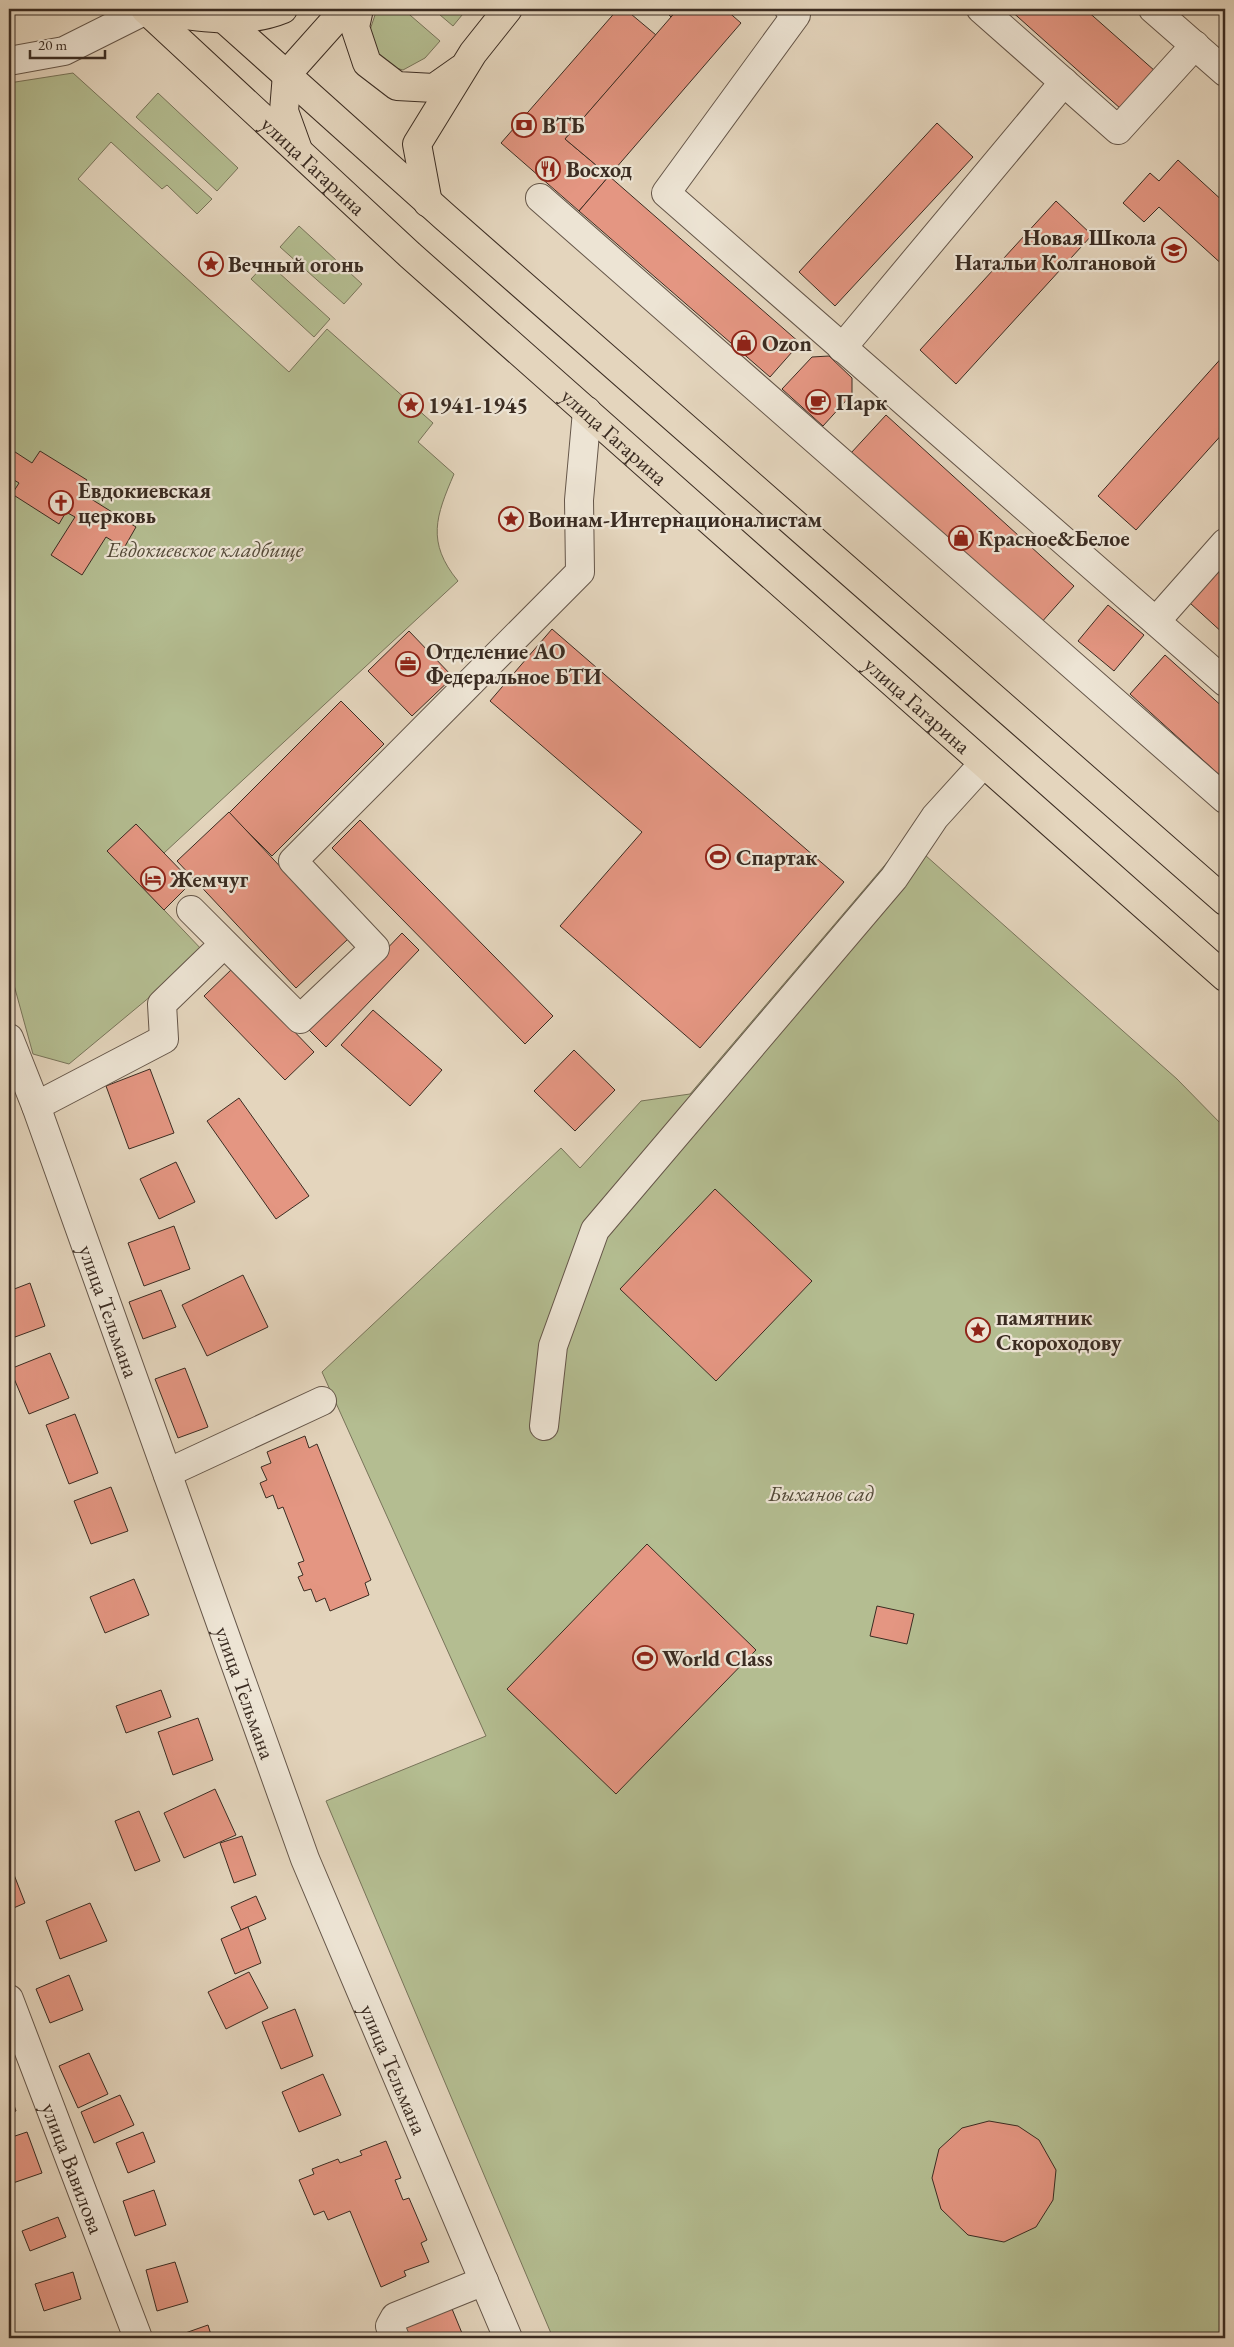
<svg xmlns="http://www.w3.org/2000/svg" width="1234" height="2347" viewBox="0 0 1234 2347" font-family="'EB Garamond',serif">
	<rect width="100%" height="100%" fill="#e4d5bd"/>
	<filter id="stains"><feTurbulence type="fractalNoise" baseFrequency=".004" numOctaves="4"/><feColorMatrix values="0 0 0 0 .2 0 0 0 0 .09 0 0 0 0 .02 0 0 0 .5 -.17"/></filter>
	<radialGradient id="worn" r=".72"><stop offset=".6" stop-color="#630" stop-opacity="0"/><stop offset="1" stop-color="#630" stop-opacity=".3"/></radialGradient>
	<g fill="#b4bd91" stroke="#78745a">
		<path d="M381,9H403L440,41L425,58L403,70L384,65L367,39L375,15Z"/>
		<path d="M433,9H467L453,26Z"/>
		<path d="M73,73L212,199L197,214L167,185L162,189L111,142L78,179L289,372L327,329L433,423L418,442L454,474C436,516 426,542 458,581L164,853L136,824L108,851L204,952L69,1064L33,1054L9,967V83Z"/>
		<path d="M158,93L238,168L217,191L136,117Z"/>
		<path d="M299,226L362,284L344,304L280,247Z"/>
		<path d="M267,262L330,319L314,337L251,279Z"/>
		<path d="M907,839L1177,1079L1225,1128V2338H553L326,1801L486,1736L322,1372L561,1148L580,1168L641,1101L690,1094Z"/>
	</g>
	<g fill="#e49682" stroke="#3b2c22">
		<path d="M618,9H625L656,35L565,139L609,176L579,211L501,143Z"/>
		<path d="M663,9H678L671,17Z"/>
		<path d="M678,9H725L741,23L609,176L565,139Z"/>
		<path d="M1009,9H1085L1155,71L1121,109Z"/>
		<path d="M937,123L973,157L835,306L799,272Z"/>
		<path d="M1178,160L1225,203V267L1159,207L1144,222L1123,203L1150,173L1159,181Z"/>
		<path d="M609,176L800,343L770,377L579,211Z"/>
		<path d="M1056,201L1092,235L956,384L920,350Z"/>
		<path d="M1225,354V431L1136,530L1098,496Z"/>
		<path d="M829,356L852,378V394L823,426L782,389L812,357Z"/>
		<path d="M886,415L1074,586L1040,624L851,453Z"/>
		<path d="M9,448L32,463L40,451L87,480L80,492L136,527L124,548L106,537L82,575L51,555L75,517L66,512L59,524L12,494L19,483L9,477Z"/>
		<path d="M1225,565V635L1190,603Z"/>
		<path d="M1108,605L1144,635L1114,671L1078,641Z"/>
		<path d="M552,629L844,882L700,1048L560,926L642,832L490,701Z"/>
		<path d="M409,631L453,677L412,716L368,671Z"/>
		<path d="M1165,655L1225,709V780L1130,694Z"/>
		<path d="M341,701L384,744L272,856L229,813Z"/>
		<path d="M229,812L348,939L296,988L177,861Z"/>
		<path d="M360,820L553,1016L525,1044L332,848Z"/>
		<path d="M136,824L192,882L164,910L107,851Z"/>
		<path d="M402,933L419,950L326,1047L309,1030Z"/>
		<path d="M233,968L314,1052L285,1080L204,996Z"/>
		<path d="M373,1010L442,1070L410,1106L341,1045Z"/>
		<path d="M574,1050L615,1090L575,1131L534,1091Z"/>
		<path d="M150,1069L174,1133L129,1149L106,1086Z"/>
		<path d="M239,1098L309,1196L276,1219L207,1121Z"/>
		<path d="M176,1162L195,1202L159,1219L140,1179Z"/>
		<path d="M715,1189L812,1281L716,1381L620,1289Z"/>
		<path d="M174,1226L190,1269L144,1286L128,1243Z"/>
		<path d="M243,1275L268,1327L207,1356L182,1305Z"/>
		<path d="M30,1283L45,1326L15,1337L9,1320V1291Z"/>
		<path d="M161,1290L176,1327L143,1339L129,1302Z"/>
		<path d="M50,1353L69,1398L29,1414L10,1369Z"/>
		<path d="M185,1368L208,1427L178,1438L155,1379Z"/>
		<path d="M75,1414L98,1473L69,1484L46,1425Z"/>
		<path d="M305,1436L309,1448L317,1444L371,1580L365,1583L369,1595L330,1611L325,1598L316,1602L311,1589L304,1591L298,1577L303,1575L298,1563L304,1561L283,1507L278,1509L273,1495L266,1498L260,1483L267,1480L261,1467L271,1463L267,1452Z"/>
		<path d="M111,1487L128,1531L91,1544L74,1501Z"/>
		<path d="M647,1544L756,1650L616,1794L507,1689Z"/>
		<path d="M134,1579L149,1615L105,1633L90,1597Z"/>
		<path d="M877,1606L914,1614L907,1644L870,1636Z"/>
		<path d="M161,1690L171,1717L126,1733L116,1706Z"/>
		<path d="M198,1718L213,1760L173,1775L158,1732Z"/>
		<path d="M215,1789L236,1835L184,1858L164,1813Z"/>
		<path d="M139,1811L160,1861L135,1871L115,1821Z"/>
		<path d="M242,1836L256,1875L234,1883L220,1843Z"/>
		<path d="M9,1867H11L25,1903L9,1910Z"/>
		<path d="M256,1896L266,1919L241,1930L231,1907Z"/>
		<path d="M90,1903L107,1941L60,1959L46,1921Z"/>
		<path d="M248,1927L261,1963L235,1974L221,1939Z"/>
		<path d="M249,1972L268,2008L226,2029L208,1992Z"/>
		<path d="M69,1975L83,2010L50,2023L36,1989Z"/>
		<path d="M295,2009L313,2056L281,2069L262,2022Z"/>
		<path d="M89,2053L108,2094L78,2108L59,2066Z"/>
		<path d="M323,2074L341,2115L299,2132L282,2092Z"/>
		<path d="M9,2091L16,2111L9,2113Z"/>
		<path d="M120,2095L134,2125L94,2143L81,2112Z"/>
		<path d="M989,2121L1018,2126L1039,2140L1056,2170L1053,2200L1036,2227L1004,2242L968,2235L941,2209L932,2178L939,2149L962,2128Z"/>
		<path d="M27,2132L42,2173L10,2184L9,2138Z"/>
		<path d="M143,2132L155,2162L128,2173L116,2143Z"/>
		<path d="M386,2141L401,2178L395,2180L403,2200L409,2198L427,2240L421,2243L429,2262L404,2271L406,2276L381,2287L350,2211L328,2220L324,2211L314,2215L299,2180L314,2174L312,2169L338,2159L340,2163L362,2155L360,2151Z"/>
		<path d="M154,2190L166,2225L135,2236L123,2201Z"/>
		<path d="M58,2217L66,2237L30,2251L22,2231Z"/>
		<path d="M175,2262L188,2302L157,2311L146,2270Z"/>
		<path d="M73,2272L81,2299L44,2311L35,2284Z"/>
		<path d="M450,2304L464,2338H405L399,2324Z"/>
		<path d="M208,2325L212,2338H171Z"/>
	</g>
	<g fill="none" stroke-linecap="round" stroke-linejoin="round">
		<defs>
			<g id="minor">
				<path d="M789,9L796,15L666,193L1225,682"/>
				<path d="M981,9L1118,130L1195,45"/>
				<path d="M1153,9L1225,72"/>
				<path d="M9,61L64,51L146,10"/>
				<path d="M540,198L1225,799"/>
				<path d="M842,348L1064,82"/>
				<path d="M1156,621L1225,543"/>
				<path d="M191,910L300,1019L375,948L293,861L580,572L579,500L587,411"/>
				<path id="s1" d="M9,1038L36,1106L305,1859L508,2338"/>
				<path d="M36,1106L164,1039L162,1004L224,944"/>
				<path d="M544,1426L553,1346L595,1230L894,878L935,817L983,764"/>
				<path d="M168,1475L178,1468L322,1401"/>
				<path id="s2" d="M9,1999L138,2338"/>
				<path d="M395,2338L390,2326L395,2317L484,2281"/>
			</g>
			<g id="major">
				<path id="s3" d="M145,9L410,255L1225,977"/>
				<path d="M213,9L445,217L1225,901"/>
				<path d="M359,9L355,27L367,63L397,86L434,88L461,69"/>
				<path d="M146,10C192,15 239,27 283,9"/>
				<path d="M297,147L284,111L287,74L345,9"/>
				<path d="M428,203L417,144L473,53L508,9"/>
			</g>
		</defs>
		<use href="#minor" stroke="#655649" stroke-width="30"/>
		<use href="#major" stroke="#3b2c22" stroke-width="30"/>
		<use href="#minor" stroke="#ede4d4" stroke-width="28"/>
		<use href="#major" stroke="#e4d5bd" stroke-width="28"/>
	</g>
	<defs>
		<symbol id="bank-ring" viewBox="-11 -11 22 22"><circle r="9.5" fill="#ede4d4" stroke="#8f2418" stroke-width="1.5"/><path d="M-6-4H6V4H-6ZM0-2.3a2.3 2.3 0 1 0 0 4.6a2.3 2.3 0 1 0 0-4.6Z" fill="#8f2418"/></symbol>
		<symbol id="restaurant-ring" viewBox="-11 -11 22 22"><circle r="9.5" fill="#ede4d4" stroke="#8f2418" stroke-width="1.5"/><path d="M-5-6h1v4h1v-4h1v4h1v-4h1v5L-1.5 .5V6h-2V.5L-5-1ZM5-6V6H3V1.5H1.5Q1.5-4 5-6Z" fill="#8f2418"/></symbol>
		<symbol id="school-ring" viewBox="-11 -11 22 22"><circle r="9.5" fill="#ede4d4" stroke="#8f2418" stroke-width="1.5"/><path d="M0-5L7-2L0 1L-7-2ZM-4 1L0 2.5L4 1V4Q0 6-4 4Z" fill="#8f2418"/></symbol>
		<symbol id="sight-ring" viewBox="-11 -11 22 22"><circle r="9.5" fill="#ede4d4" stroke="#8f2418" stroke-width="1.5"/><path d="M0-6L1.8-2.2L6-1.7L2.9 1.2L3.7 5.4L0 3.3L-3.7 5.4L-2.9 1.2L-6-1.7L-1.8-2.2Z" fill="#8f2418"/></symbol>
		<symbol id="shop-ring" viewBox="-11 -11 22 22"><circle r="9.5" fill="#ede4d4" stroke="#8f2418" stroke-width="1.5"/><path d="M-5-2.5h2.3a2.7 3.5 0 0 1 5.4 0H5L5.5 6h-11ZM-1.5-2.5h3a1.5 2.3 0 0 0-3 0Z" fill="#8f2418"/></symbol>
		<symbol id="cafe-ring" viewBox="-11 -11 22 22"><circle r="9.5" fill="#ede4d4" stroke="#8f2418" stroke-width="1.5"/><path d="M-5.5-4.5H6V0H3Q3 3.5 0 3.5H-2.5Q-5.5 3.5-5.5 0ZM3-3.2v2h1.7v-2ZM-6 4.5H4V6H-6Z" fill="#8f2418"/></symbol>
		<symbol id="church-ring" viewBox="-11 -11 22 22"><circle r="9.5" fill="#ede4d4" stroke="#8f2418" stroke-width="1.5"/><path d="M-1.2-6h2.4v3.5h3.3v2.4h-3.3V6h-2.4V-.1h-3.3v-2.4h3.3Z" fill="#8f2418"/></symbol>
		<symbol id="office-ring" viewBox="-11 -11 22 22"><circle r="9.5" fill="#ede4d4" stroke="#8f2418" stroke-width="1.5"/><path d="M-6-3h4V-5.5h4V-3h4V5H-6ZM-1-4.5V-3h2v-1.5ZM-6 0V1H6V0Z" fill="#8f2418"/></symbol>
		<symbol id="stadium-ring" viewBox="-11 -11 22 22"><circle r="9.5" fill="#ede4d4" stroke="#8f2418" stroke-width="1.5"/><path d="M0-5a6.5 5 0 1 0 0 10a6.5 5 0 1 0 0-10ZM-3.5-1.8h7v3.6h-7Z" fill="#8f2418"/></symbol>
		<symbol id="hotel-ring" viewBox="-11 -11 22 22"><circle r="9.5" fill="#ede4d4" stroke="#8f2418" stroke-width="1.5"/><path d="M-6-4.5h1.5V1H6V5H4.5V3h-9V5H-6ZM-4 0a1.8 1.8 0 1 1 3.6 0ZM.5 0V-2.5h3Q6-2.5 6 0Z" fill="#8f2418"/></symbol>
	</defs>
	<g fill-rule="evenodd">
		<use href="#bank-ring" x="510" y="111" width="28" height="28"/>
		<use href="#restaurant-ring" x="534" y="155" width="28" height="28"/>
		<use href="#school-ring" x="1160" y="236" width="28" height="28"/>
		<use href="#sight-ring" x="197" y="250" width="28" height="28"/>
		<use href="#shop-ring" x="730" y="329" width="28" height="28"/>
		<use href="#cafe-ring" x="804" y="388" width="28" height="28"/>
		<use href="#sight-ring" x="397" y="391" width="28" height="28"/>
		<use href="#church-ring" x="47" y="489" width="28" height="28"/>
		<use href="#sight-ring" x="497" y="505" width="28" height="28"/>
		<use href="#shop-ring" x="947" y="524" width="28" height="28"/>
		<use href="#office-ring" x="394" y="650" width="28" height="28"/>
		<use href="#stadium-ring" x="704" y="843" width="28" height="28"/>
		<use href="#hotel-ring" x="139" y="865" width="28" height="28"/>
		<use href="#sight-ring" x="964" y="1316" width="28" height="28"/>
		<use href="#stadium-ring" x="631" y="1644" width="28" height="28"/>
	</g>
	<g text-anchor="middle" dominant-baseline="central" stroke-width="4.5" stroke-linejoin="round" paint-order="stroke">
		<g font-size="22" font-weight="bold" fill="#3b2c22" stroke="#ede4d4" text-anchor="start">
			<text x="542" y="125">ВТБ</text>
			<text x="566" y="169">Восход</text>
			<text x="1156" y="237" text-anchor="end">Новая Школа<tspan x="1156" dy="25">Натальи Колгановой</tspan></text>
			<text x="228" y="264">Вечный огонь</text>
			<text x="762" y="343">Ozon</text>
			<text x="836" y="402">Парк</text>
			<text x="428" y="405">1941-1945</text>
			<text x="78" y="490">Евдокиевская<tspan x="78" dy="25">церковь</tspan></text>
			<text x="528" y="519">Воинам-Интернационалистам</text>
			<text x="978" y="538">Красное&amp;Белое</text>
			<text x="426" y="651">Отделение АО<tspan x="426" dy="25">Федеральное БТИ</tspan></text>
			<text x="736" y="857">Спартак</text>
			<text x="170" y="879">Жемчуг</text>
			<text x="996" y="1317">памятник<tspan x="996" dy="25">Скороходову</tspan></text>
			<text x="662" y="1658">World Class</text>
		</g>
		<g font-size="22" fill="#3b2c22" stroke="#ede4d4">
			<text stroke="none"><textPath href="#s3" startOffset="230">улица Гагарина</textPath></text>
			<text stroke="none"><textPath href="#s3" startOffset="635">улица Гагарина</textPath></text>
			<text stroke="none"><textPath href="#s3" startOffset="1040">улица Гагарина</textPath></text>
			<text stroke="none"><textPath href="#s1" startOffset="291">улица Тельмана</textPath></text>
			<text stroke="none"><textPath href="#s1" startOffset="696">улица Тельмана</textPath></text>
			<text stroke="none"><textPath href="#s1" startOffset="1101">улица Тельмана</textPath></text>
			<text stroke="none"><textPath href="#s2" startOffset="181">улица Вавилова</textPath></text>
		</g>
		<g font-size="22" font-style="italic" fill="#534938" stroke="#ede4d4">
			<text x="205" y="549">Евдокиевское кладбище</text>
			<text x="821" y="1493">Быханов сад</text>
		</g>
	</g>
	<rect width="1234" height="2347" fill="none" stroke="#e4d5bd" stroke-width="30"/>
	<rect x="10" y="10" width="1214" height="2327" fill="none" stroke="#3b2c22" stroke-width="2.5"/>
	<rect x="15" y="15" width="1204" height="2317" fill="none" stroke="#3b2c22"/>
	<path d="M30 50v8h75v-8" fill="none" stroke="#3b2c22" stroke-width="2.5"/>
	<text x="38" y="50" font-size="15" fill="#3b2c22" stroke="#ede4d4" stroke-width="4" paint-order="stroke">20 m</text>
	<rect width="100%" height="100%" filter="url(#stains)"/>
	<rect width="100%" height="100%" fill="url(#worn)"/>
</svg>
